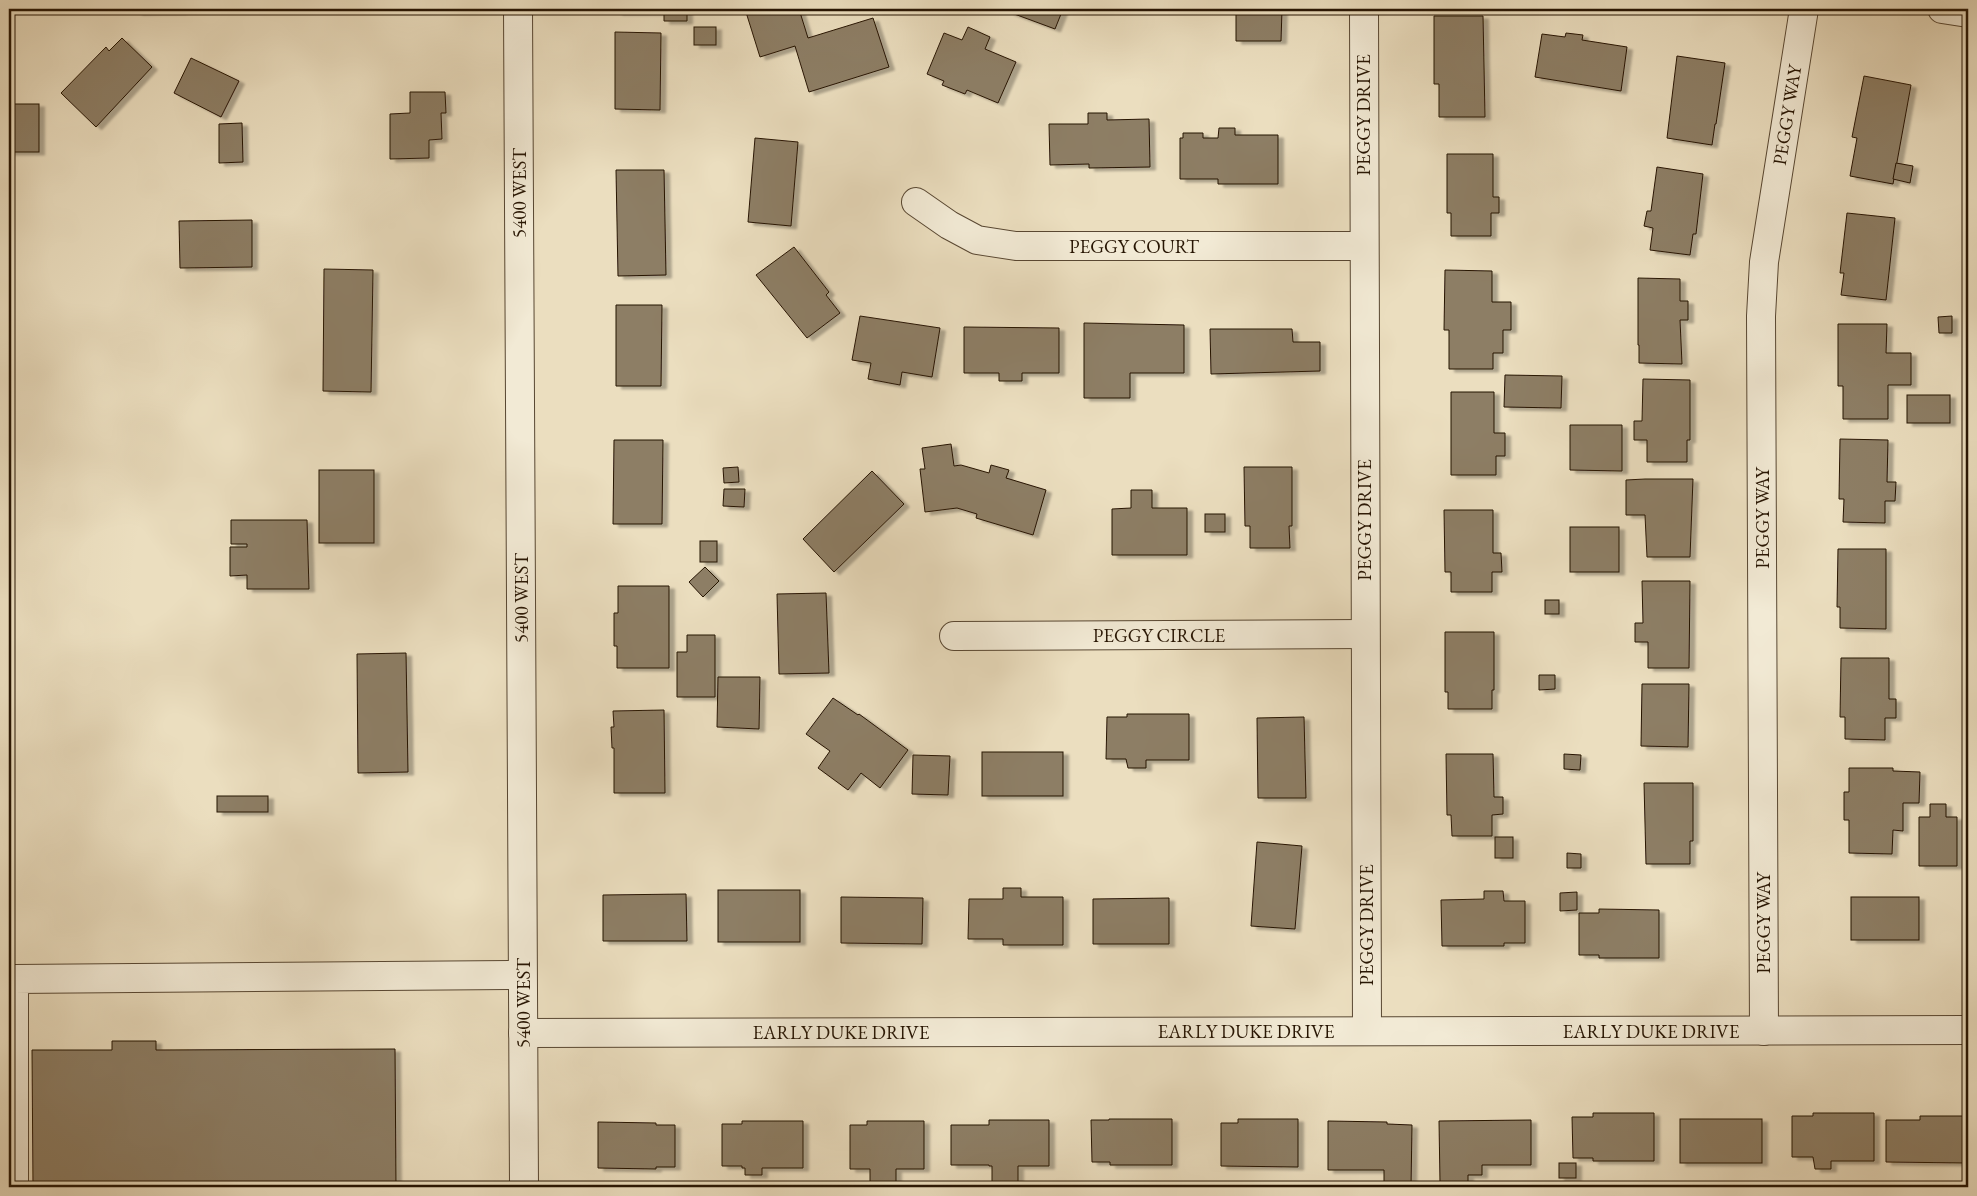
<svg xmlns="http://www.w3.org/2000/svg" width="1977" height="1196" viewBox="0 0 1977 1196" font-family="'EB Garamond',serif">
	<defs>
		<filter id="shadow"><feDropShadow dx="5.5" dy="3" stdDeviation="1" flood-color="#0004"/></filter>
	</defs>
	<rect width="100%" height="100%" fill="#ebdebf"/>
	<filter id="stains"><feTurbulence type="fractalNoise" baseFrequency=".004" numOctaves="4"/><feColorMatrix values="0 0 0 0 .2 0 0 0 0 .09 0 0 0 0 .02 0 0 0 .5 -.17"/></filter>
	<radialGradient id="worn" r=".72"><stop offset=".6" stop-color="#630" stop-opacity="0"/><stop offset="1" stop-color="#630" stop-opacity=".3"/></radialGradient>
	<g fill="#8d7e65" stroke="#271503" filter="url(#shadow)">
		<path d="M137,9H181V11L137,12Z"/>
		<path d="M617,9H687V21H664V12H617Z"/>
		<path d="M745,9H799L808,38L873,18L889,67L809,92L795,46L760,57Z"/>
		<path d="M1011,9H1063L1055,29L1009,12Z"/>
		<path d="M1236,9H1282L1281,41H1236Z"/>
		<path d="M1434,16H1483L1485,117H1439V84H1434Z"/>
		<rect x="694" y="27" width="22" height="18"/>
		<path d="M968,27L990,37L985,49L1016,62L998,103L967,90L965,94L942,85L944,81L927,74L944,33L962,40Z"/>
		<path d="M615,32L661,33L660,110L615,109Z"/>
		<path d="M1566,33L1583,35L1582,40L1627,47L1621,91L1535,77L1542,34L1565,37Z"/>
		<path d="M122,38L152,67L96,127L61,93L106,47L109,51Z"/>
		<path d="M1677,56L1725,63L1716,124H1715L1712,145L1667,138Z"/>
		<path d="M191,58L239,81L221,117L174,93Z"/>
		<path d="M1864,76L1911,85L1893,184L1850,176L1857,138L1852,137Z"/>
		<path d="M410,92H445L446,113H441L442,139L429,140V158L390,159V114L410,113Z"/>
		<rect x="9" y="104" width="30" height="48"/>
		<path d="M1088,113H1107V120L1149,119L1150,167L1089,168V164L1050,165L1049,124H1088Z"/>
		<path d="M242,123L243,162L219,163V124Z"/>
		<path d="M1219,128H1235V135H1278V184H1218V179H1180V138H1183V133H1203V138H1218Z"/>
		<path d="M755,138L798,142L791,226L748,222Z"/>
		<path d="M1447,154H1493V197H1499V213H1491V236H1451V213H1447Z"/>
		<path d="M1896,163L1913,166L1910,183L1893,179Z"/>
		<path d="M1657,167L1703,174L1696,234H1693L1690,255L1650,250L1653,228L1644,226L1647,211H1651Z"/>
		<path d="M616,170H664L666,275L618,276Z"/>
		<path d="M1847,213L1895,218L1886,300L1841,295L1844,273H1840Z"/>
		<path d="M252,220V267L180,268L179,221Z"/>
		<path d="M794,247L829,292L826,295L840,313L807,338L756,275Z"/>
		<path d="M324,269L373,270L371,392L323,391Z"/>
		<path d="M1445,270L1492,271V302H1511V330H1503V353H1493V369H1449V330H1444Z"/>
		<path d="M1638,278L1680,279V301H1688V320H1680L1682,364L1639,363V345H1638Z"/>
		<path d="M616,305H662L661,386H616Z"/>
		<path d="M860,316L940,328L932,377L902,372L900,385L868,379L871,363L852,360Z"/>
		<path d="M1952,316V333H1939L1938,317Z"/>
		<path d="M1084,323L1184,325V373H1130V398H1084Z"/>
		<path d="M1838,324H1887L1886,353H1911V385H1888V419H1843V386H1838Z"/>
		<path d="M964,327L1059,328V373H1022V381H999V373H964Z"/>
		<path d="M1210,329H1292L1293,342H1320V371L1211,374Z"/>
		<path d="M1505,375L1562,376L1561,408L1504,407Z"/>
		<path d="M1643,379L1690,380V440H1687V462H1647V440H1634V421H1642Z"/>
		<path d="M1451,392H1494V433H1505V456H1496V475H1451Z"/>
		<rect x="1907" y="395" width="43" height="28"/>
		<path d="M1570,425H1622V471L1570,470Z"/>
		<path d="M1840,439L1888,440L1887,482H1896L1895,501H1885V523L1843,522L1844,499H1839Z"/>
		<path d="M614,440H663L662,524H613Z"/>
		<path d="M951,444L954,466L961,465L989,473L991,465L1009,470L1006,478L1046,490L1033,535L976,518L977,514L957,508L925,512L920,469H925L922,448Z"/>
		<path d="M738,467L739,482L724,483L723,468Z"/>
		<path d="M1244,467H1292V526H1289L1290,548H1250V526H1245Z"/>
		<rect x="319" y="470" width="55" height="73"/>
		<path d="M872,471L904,504L834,572L803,539Z"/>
		<path d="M1645,479H1693L1690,557H1647L1645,515H1626V480Z"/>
		<path d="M724,489H745L744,507L723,506Z"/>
		<path d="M1131,490H1152V508H1187V555H1112V509L1131,508Z"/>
		<path d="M1444,510H1493V553H1501L1502,572H1492V592H1451V572H1445Z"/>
		<rect x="1205" y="514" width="20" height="18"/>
		<path d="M231,520H307L309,589H247V575L230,576V547H247V544H231Z"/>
		<rect x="1570" y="527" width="49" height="45"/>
		<rect x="700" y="541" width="17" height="21"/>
		<path d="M1838,549H1886V629L1840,628V607H1837Z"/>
		<path d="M705,567L719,581L703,597L689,582Z"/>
		<path d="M1642,581H1690L1689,668H1648V642H1635V623H1643Z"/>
		<path d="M618,586H669V668H617V646H614V613H618Z"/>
		<path d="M826,593L829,673L779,674L777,594Z"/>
		<rect x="1545" y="600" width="14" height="14"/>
		<path d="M1445,632H1494V690H1492V709H1448V692H1445Z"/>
		<path d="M687,635H715V697H677V652H687Z"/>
		<path d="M406,653L408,772L358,773L357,654Z"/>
		<path d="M1841,658H1889V699H1896V718H1885V740L1845,739V717H1840Z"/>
		<path d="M1539,675H1555V689L1539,690Z"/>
		<path d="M718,677H760L759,729L717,727Z"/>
		<path d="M1642,684H1689L1688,747L1641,746Z"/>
		<path d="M833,698L858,715L859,714L908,750L880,788L861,773L848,790L818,768L830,751L806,734Z"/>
		<path d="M664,710L665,793H614V748H612L611,727H614L613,711Z"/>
		<path d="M1127,714H1189V760H1146V768H1128L1126,759H1106L1107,717H1127Z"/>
		<path d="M1304,717L1306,798H1258L1257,718Z"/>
		<rect x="982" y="752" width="81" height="44"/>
		<path d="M1446,754H1493L1494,797H1503V814L1492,815V836H1452L1451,815H1447Z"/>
		<path d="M1564,754L1581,755L1580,770L1564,769Z"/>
		<path d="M913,755L950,756L948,795L912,794Z"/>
		<path d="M1849,768H1893V771L1920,772L1919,803H1903V831L1893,830L1892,854L1849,853V820H1844V792H1849Z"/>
		<path d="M1644,783H1693V841H1690V864H1646Z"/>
		<rect x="217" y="796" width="51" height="16"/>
		<path d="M1930,804H1946V817H1957V866H1919V817H1930Z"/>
		<rect x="1495" y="837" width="18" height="21"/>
		<path d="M1257,842L1302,846L1295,929L1251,926Z"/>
		<path d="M1567,853L1581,854V868H1567Z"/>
		<path d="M1003,888H1021V897H1063V945H1003V939H968L969,899H1003Z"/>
		<rect x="718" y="890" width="82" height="52"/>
		<path d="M1484,891H1503L1504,901H1525V943H1504V946H1442L1441,900L1484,899Z"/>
		<path d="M1577,892V910L1560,911V893Z"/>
		<path d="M686,894L687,941H603V895Z"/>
		<path d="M841,897L923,898L922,944L841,943Z"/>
		<rect x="1851" y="897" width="68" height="43"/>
		<path d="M1169,898V944H1093V899Z"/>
		<path d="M1599,909L1659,910V958H1599V955H1579V913H1599Z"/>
		<path d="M112,1041H156V1050L395,1049L396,1187H33L32,1050H112Z"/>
		<path d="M1593,1113H1654V1161H1593V1158H1573L1572,1117H1593Z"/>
		<path d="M1813,1113H1874V1161H1831V1169H1815L1813,1157H1792V1116H1813Z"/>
		<path d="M1920,1116H1968V1163L1886,1162V1120H1920Z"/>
		<path d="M1109,1119H1172V1165H1110V1162H1092L1091,1120H1109Z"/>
		<path d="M1238,1119H1298V1167L1221,1166V1123H1238Z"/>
		<rect x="1680" y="1119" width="82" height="44"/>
		<path d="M989,1120H1049V1166H1018V1187H992V1166H989V1165H951V1125H989Z"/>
		<path d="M1531,1120V1165H1482V1175H1468V1183H1440L1439,1121Z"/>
		<path d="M742,1121H803V1168H762V1175H745V1168H742V1166H722V1124H742Z"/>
		<path d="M867,1121H924V1169H896V1186H870V1169H850V1125H867Z"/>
		<path d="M1328,1121L1387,1122V1124L1412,1125L1411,1187H1384V1170H1328Z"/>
		<path d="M598,1122L656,1123V1125H675V1167H656V1169L598,1168Z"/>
		<rect x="1559" y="1163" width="17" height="15"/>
	</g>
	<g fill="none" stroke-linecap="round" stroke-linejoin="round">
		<defs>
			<g id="minor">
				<path d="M518,9L524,1187"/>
				<path d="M1364,9L1367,1030"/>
				<path d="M1942,9L1968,13"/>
				<path d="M916,202L949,225L977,240L1016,246H1363"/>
				<path d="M954,636L1365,634"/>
				<path d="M1764,1031L1761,316L1764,262L1804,9"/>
				<path d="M523,1033L1968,1030"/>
				<path d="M14,1187V979L522,975"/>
			</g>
		</defs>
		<use href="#minor" stroke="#584732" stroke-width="30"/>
		<use href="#minor" stroke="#f2ead5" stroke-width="28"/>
	</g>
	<g text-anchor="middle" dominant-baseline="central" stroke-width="4.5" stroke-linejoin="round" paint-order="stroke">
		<g font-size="19" fill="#271503" stroke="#f2ead5">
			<text transform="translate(1363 115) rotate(-90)">PEGGY DRIVE</text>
			<text transform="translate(1787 115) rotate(-81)">PEGGY WAY</text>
			<text transform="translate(519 193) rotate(-90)">5400 WEST</text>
			<text x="1134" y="246">PEGGY COURT</text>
			<text transform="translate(1762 518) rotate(-90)">PEGGY WAY</text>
			<text transform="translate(1364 520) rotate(-90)">PEGGY DRIVE</text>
			<text transform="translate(521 598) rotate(-90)">5400 WEST</text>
			<text x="1159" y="635">PEGGY CIRCLE</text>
			<text transform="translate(1763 923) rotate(-90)">PEGGY WAY</text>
			<text transform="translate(1366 925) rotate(-90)">PEGGY DRIVE</text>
			<text transform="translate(523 1003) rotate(-90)">5400 WEST</text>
			<text x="1246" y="1031">EARLY DUKE DRIVE</text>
			<text x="1651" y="1031">EARLY DUKE DRIVE</text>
			<text x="841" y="1032">EARLY DUKE DRIVE</text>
		</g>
	</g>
	<rect width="1977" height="1196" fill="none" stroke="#ebdebf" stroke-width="30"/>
	<rect x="10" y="10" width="1957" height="1176" fill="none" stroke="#271503" stroke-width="2.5"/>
	<rect x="15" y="15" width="1947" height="1166" fill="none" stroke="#271503"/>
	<rect width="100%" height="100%" filter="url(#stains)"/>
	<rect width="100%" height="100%" fill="url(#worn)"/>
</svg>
